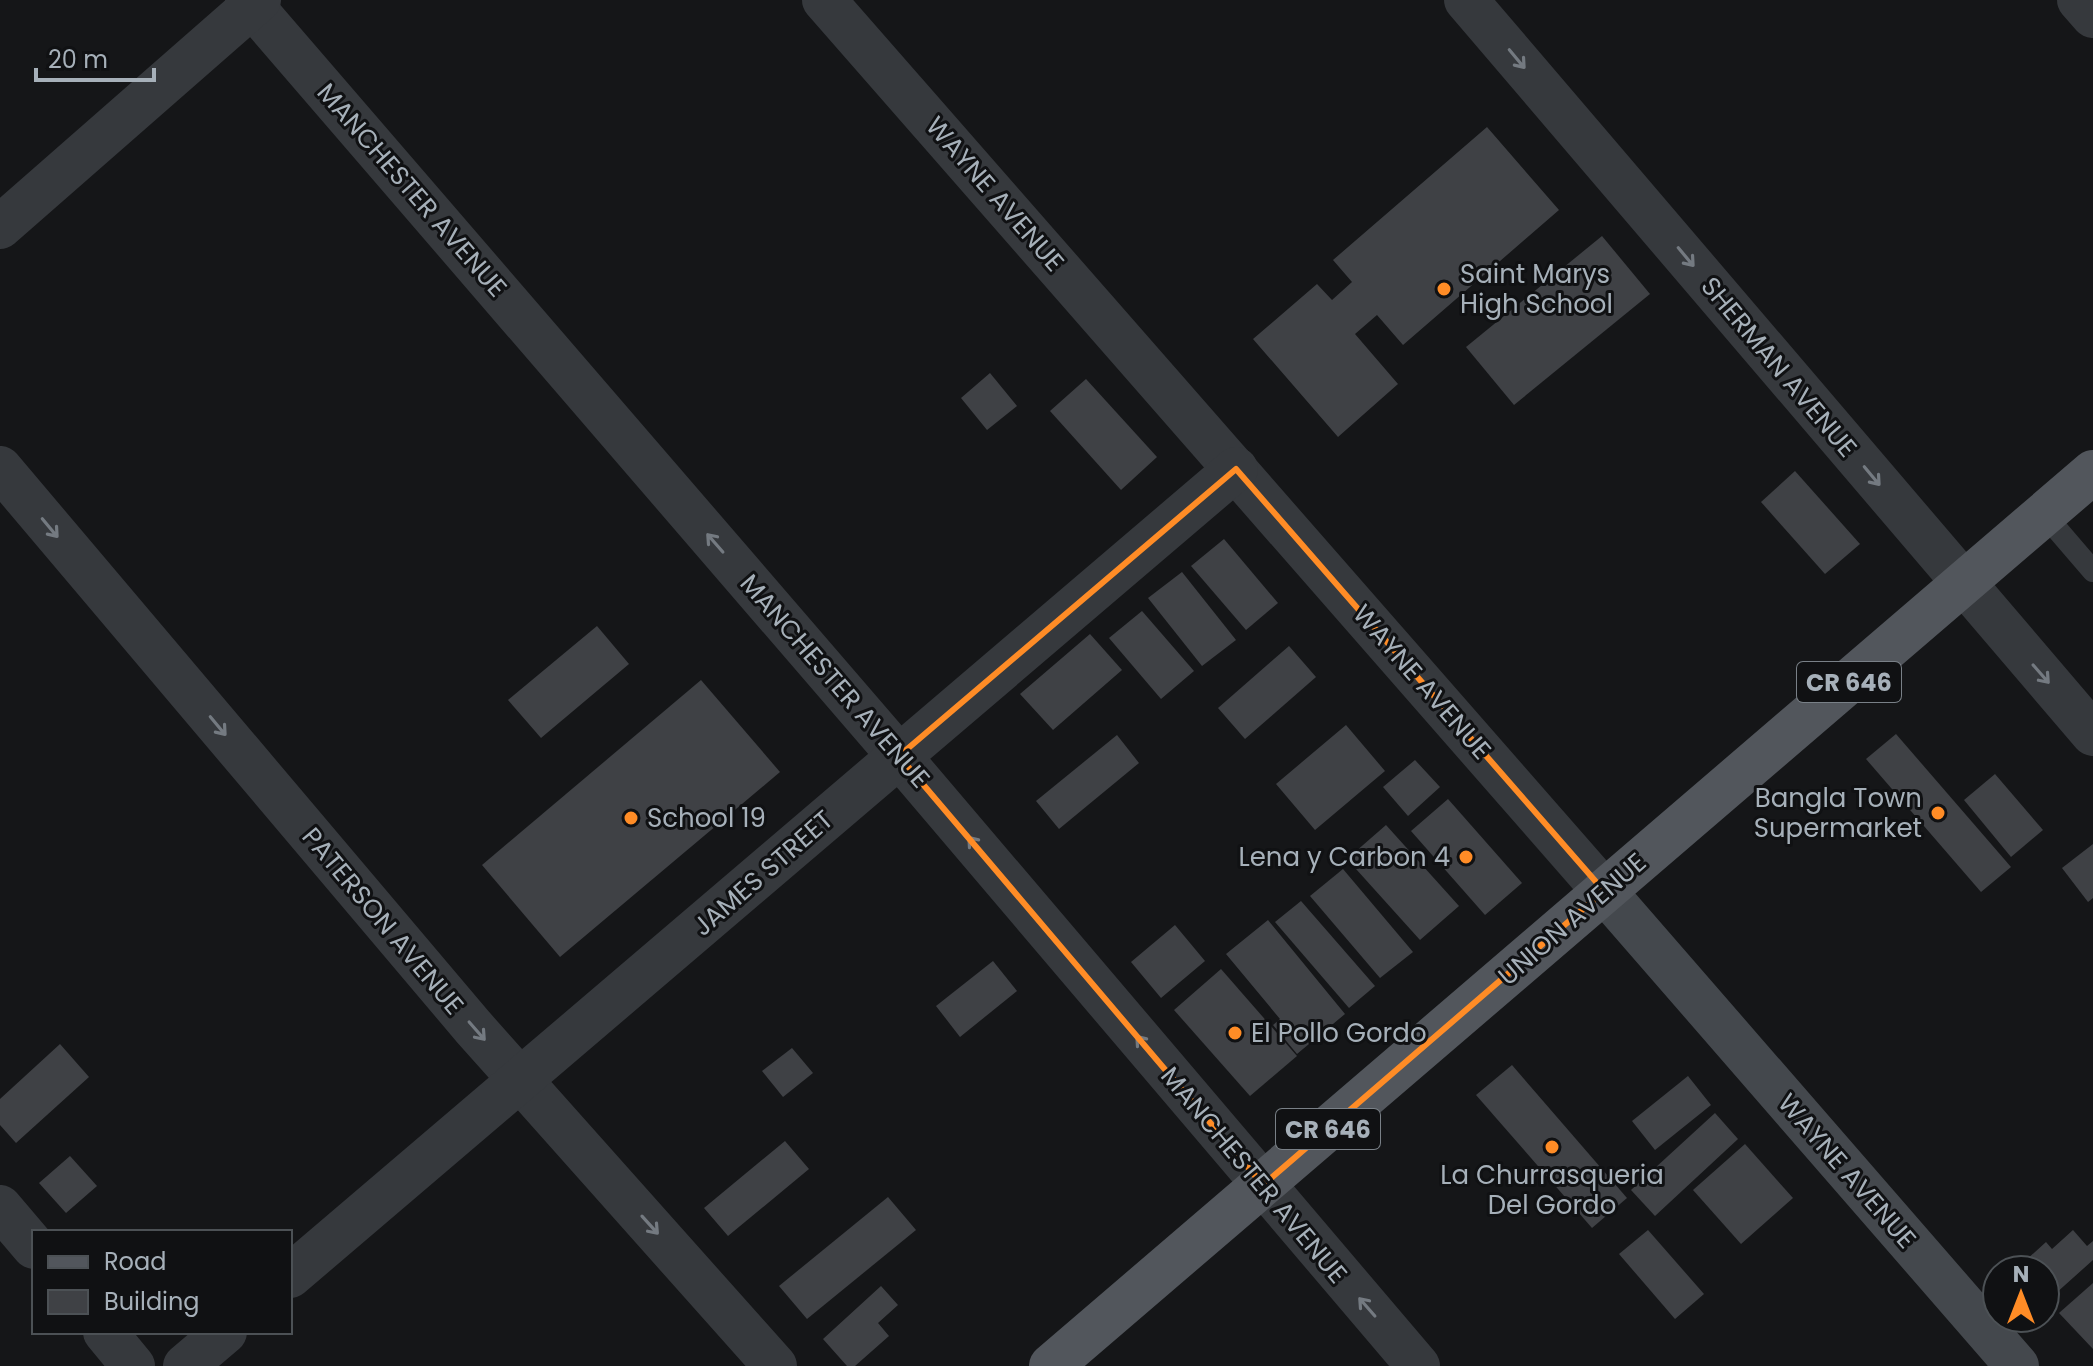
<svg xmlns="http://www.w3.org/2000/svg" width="2093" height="1366" viewBox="0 0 2093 1366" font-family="Poppins,sans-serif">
	<rect width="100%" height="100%" fill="#151618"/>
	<g fill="#3f4145">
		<path d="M1487,127L1559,210L1403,345L1377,315L1355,334L1398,384L1338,437L1253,339L1317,284L1332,300L1352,282L1333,260Z"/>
		<path d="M1602,236L1650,294L1514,405L1466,347Z"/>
		<path d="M990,373L1017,406L987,430L961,398Z"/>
		<path d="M1086,379L1157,457L1121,490L1050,411Z"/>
		<path d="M1795,471L1860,544L1825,574L1761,502Z"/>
		<path d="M1224,539L1278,603L1246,630L1191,566Z"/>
		<path d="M1182,572L1236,640L1202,666L1148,598Z"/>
		<path d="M1142,611L1194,671L1161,699L1109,638Z"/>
		<path d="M597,626L629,664L541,738L508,700Z"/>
		<path d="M1090,634L1122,670L1053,730L1020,694Z"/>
		<path d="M1289,646L1316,677L1245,739L1218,708Z"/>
		<path d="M701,680L780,772L560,957L482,865Z"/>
		<path d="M1346,725L1385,771L1315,830L1276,784Z"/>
		<path d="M1896,734L2011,867L1981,892L1866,759Z"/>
		<path d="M1117,735L1139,763L1059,829L1036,801Z"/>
		<path d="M1415,760L1440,787L1408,816L1383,787Z"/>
		<path d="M1995,774L2043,830L2011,857L1964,800Z"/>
		<path d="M1448,799L1522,883L1485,915L1411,831Z"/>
		<path d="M1386,825L1459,906L1420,940L1347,859Z"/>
		<path d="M2093,844V898L2088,902L2062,868Z"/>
		<path d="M1343,869L1413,952L1380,978L1310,896Z"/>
		<path d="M1301,901L1375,986L1349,1008L1275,922Z"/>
		<path d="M1268,920L1345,1014L1297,1054L1273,1025L1280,1019L1226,954Z"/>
		<path d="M1175,925L1205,961L1161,998L1131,962Z"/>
		<path d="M993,961L1017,991L960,1037L936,1006Z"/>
		<path d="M1221,969L1297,1056L1250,1096L1174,1010Z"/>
		<path d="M60,1044L89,1077L16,1143L0,1125V1099Z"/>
		<path d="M792,1048L813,1073L783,1097L762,1071Z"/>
		<path d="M1512,1065L1627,1198L1592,1228L1476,1095Z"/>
		<path d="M1688,1076L1711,1105L1655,1150L1632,1121Z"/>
		<path d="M1715,1113L1738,1139L1655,1216L1631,1190Z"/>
		<path d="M785,1141L809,1169L728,1236L704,1208Z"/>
		<path d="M1745,1144L1793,1198L1741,1244L1693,1190Z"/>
		<path d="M70,1156L97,1186L66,1213L39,1183Z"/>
		<path d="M888,1197L916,1230L807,1319L779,1286Z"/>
		<path d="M1648,1230L1704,1294L1675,1319L1619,1254Z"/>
		<path d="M2073,1230L2087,1246L2093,1241V1260L2045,1303V1270H2015L2046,1242L2052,1249Z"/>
		<path d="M2093,1283V1349L2059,1313Z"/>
		<path d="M881,1286L898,1305L878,1323L889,1336L855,1366H847L823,1339Z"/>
	</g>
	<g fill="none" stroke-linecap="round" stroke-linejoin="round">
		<path stroke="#36393d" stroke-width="22" d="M2044,514L2093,571"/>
		<g stroke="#36393d" stroke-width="44">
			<path d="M247,0L899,756L1418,1366"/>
			<path d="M824,0L1604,891"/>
			<path d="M1466,0L2093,734"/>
			<path d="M2079,0L2093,16"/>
			<path d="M0,227L259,0"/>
			<path d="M0,468L473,1027L775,1366"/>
			<path d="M0,1207L34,1247"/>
			<path d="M290,1276L1236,469"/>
			<path d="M105,1332L133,1366"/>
			<path d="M185,1366L225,1332"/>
		</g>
		<path stroke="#44484d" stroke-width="44" d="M1604,891L2017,1366"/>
		<path stroke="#52565c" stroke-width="44" d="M1051,1366L2093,472"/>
	</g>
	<defs><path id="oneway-shaft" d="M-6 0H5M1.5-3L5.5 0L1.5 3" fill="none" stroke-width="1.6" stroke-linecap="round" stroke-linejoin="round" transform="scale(2)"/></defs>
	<g stroke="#747a81">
		<use href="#oneway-shaft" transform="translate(1517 59) rotate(50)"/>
		<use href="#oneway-shaft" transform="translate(1686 257) rotate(50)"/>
		<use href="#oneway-shaft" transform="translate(1872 476) rotate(50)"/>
		<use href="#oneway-shaft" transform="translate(50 528) rotate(50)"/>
		<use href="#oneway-shaft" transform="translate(715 543) rotate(-131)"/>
		<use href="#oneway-shaft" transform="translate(2041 674) rotate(49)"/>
		<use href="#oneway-shaft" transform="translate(218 726) rotate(50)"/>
		<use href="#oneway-shaft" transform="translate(976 846) rotate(-130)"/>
		<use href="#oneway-shaft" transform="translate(477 1031) rotate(49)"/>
		<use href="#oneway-shaft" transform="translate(1144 1045) rotate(-130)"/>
		<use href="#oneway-shaft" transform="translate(650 1225) rotate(48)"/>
		<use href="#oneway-shaft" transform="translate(1367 1307) rotate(-131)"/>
	</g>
	<path fill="none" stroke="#ff8c26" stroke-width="6" stroke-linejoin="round" d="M1236,469L1604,891L1263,1185L899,756Z"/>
	<g fill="#ff8c26" stroke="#101113" stroke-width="3">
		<circle cx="1444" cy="289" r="8"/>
		<circle cx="1938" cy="813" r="8"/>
		<circle cx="631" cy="818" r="8"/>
		<circle cx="1466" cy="857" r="8"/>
		<circle cx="1235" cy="1033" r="8"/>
		<circle cx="1552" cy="1147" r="8"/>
	</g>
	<g text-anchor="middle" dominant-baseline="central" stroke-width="6" stroke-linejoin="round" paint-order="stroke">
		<g fill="#101113" stroke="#798087" stroke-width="2">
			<rect x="1797" y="662" width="104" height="40" rx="6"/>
			<rect x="1276" y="1109" width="104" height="40" rx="6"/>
		</g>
		<g font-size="24" font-weight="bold" fill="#a6b0b9">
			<text x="1849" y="682">CR 646</text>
			<text x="1328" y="1129">CR 646</text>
		</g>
		<g font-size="26" fill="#a6b0b9" stroke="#101113">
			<text transform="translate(412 190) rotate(49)">MANCHESTER AVENUE</text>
			<text transform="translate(995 194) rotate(49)">WAYNE AVENUE</text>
			<text transform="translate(1779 367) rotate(50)">SHERMAN AVENUE</text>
			<text transform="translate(835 681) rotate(49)">MANCHESTER AVENUE</text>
			<text transform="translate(1422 682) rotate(49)">WAYNE AVENUE</text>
			<text transform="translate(763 873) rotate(-41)">JAMES STREET</text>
			<text transform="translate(1572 919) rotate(-41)">UNION AVENUE</text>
			<text transform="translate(383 921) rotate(50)">PATERSON AVENUE</text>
			<text transform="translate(1847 1171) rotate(49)">WAYNE AVENUE</text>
			<text transform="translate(1254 1175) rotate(50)">MANCHESTER AVENUE</text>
		</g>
		<g font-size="26" fill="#a6b0b9" stroke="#101113" text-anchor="start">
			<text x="1460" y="274">Saint Marys<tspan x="1460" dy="30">High School</tspan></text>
			<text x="1922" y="798" text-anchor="end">Bangla Town<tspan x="1922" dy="30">Supermarket</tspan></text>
			<text x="647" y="818">School 19</text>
			<text x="1450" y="857" text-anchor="end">Lena y Carbon 4</text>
			<text x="1251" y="1033">El Pollo Gordo</text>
			<text x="1552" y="1175" text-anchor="middle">La Churrasqueria<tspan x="1552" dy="30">Del Gordo</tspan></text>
		</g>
	</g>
	<rect x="32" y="1230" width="260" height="104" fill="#101113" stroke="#4c5155" stroke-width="2"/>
	<rect x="48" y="1256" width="40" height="12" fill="#52565c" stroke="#4c5155" stroke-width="2"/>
	<text x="104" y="1270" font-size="24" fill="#a6b0b9">Road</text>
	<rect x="48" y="1290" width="40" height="24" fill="#3f4145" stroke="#4c5155" stroke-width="2"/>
	<text x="104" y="1310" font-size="24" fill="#a6b0b9">Building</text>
	<g transform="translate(2021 1294)"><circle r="38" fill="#101113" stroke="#4c5155" stroke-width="2"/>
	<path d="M0-6L14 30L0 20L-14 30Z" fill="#ff8c26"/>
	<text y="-12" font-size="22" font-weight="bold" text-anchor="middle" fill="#a6b0b9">N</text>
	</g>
	<path d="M36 68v12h118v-12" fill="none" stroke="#a6b0b9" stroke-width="4"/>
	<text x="48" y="68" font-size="24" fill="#a6b0b9" stroke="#101113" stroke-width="6" paint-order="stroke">20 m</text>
</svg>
